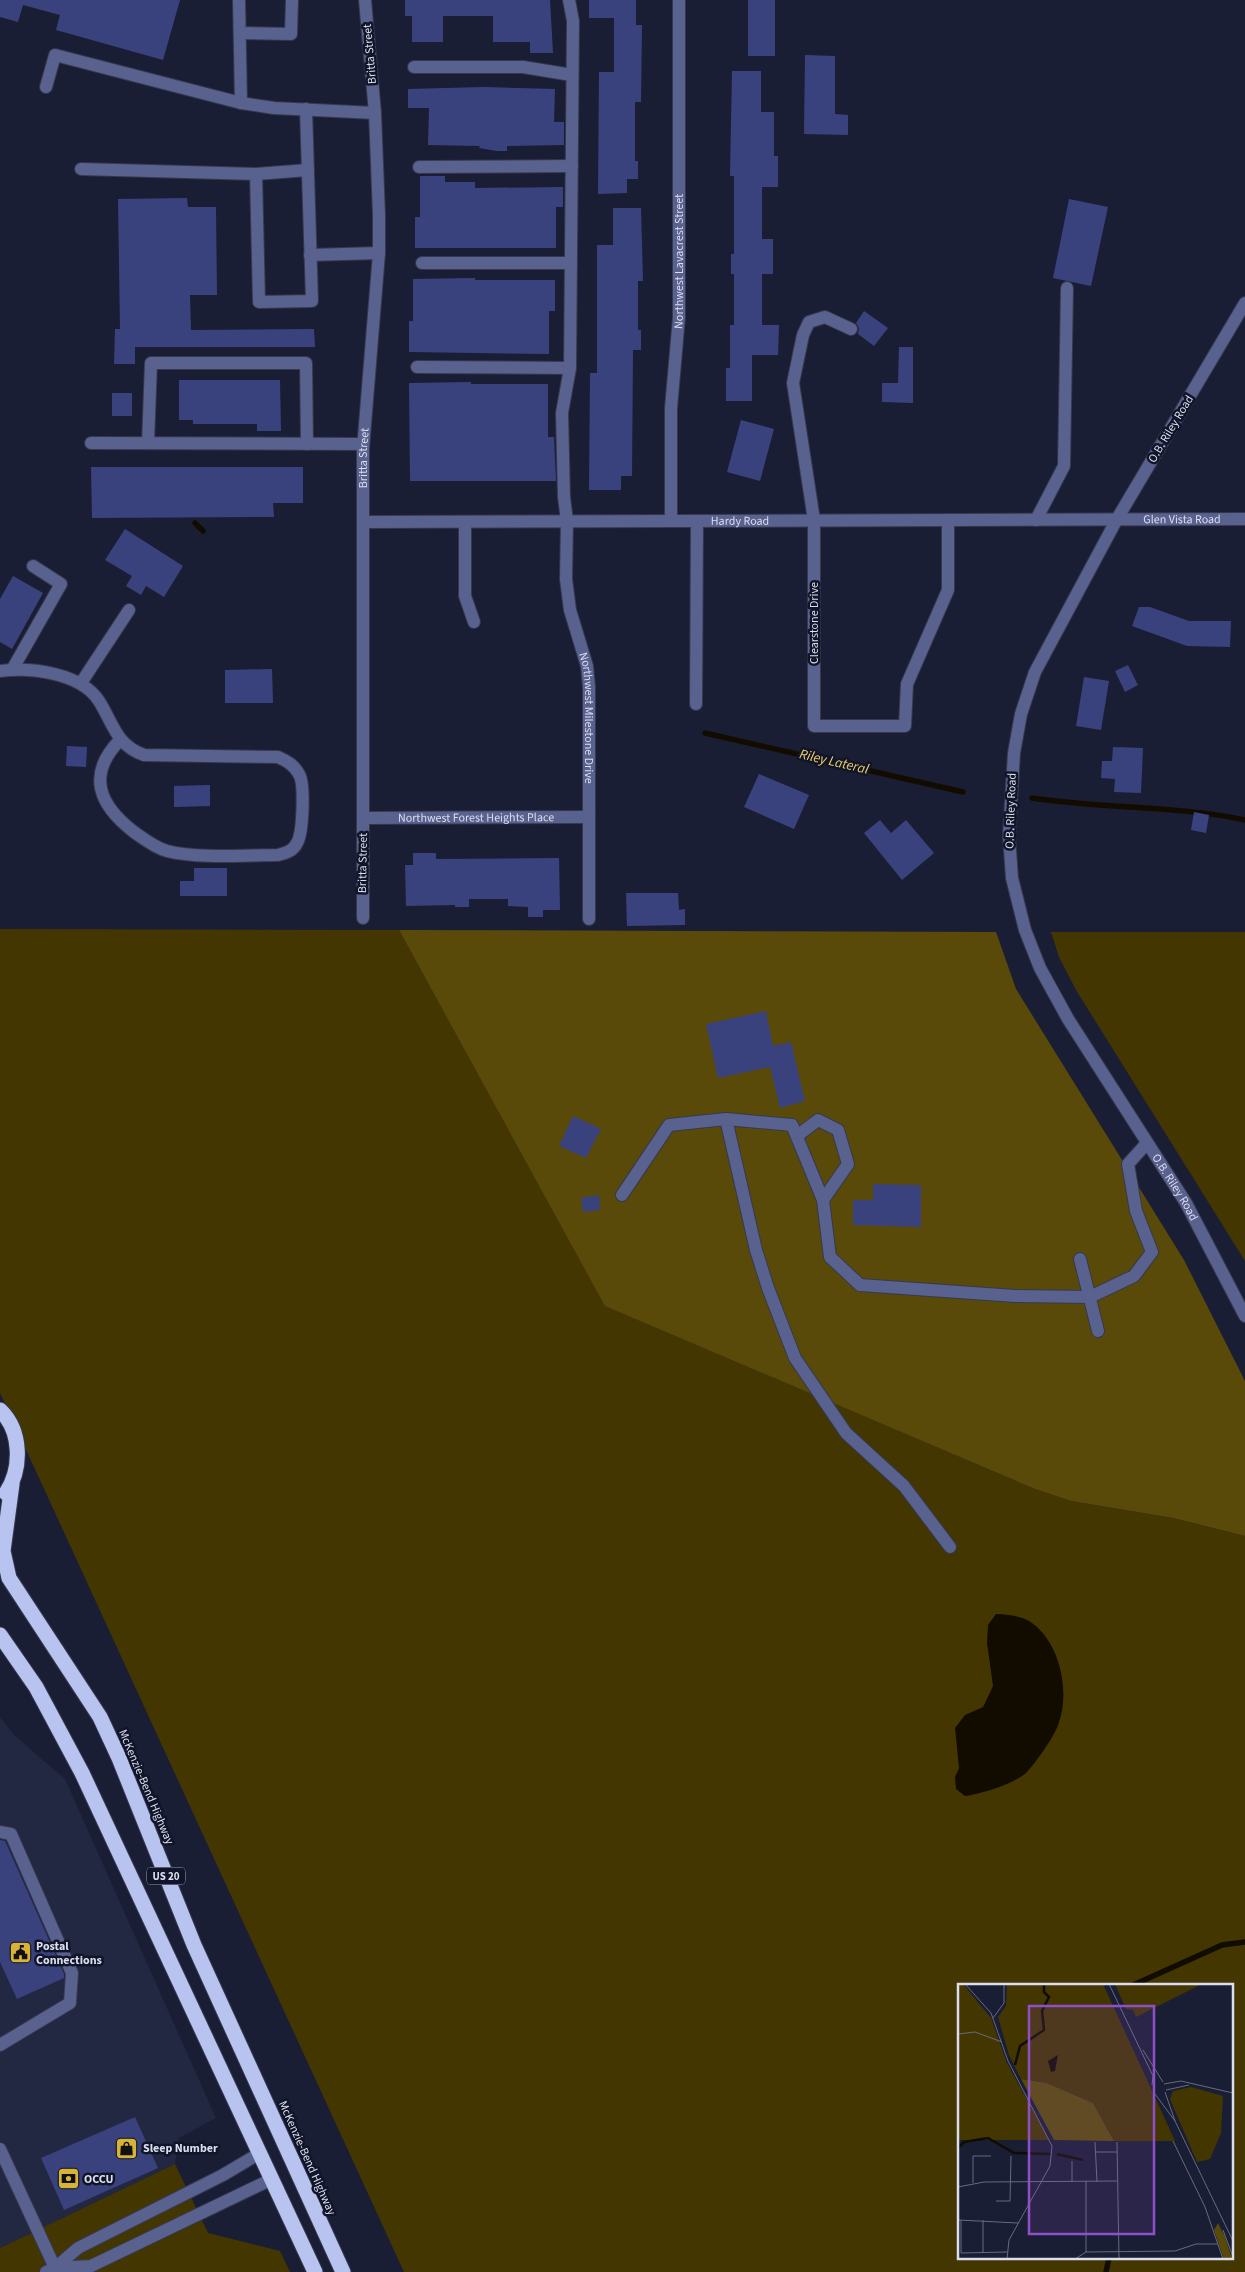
<svg xmlns="http://www.w3.org/2000/svg" width="1245" height="2272" viewBox="0 0 1245 2272" font-family="'Source Sans 3',sans-serif">
	<rect width="100%" height="100%" fill="#1a1e34"/>
	<path fill="#222742" d="M0,1717L14,1735L65,1779L216,2118L179,2138L175,2164L0,2248Z"/>
	<g fill="#443600" fill-rule="evenodd">
		<path d="M0,929L399,930L606,1306L1035,1489L1071,1501L1173,1518L1245,1536V2272H404L0,1393ZM959,1986H1231V2258H959Z"/>
		<path d="M1051,932H1245V1261L1076,990L1059,957Z"/>
		<path d="M175,2164L208,2233L280,2251L290,2272H0V2248Z"/>
	</g>
	<path fill="#5a4a09" d="M399,930L996,932L1016,989L1184,1260L1245,1381V1536L1173,1518L1071,1501L1035,1489L605,1306Z"/>
	<path fill="#120c00" d="M996,1614C1007,1614 1020,1616 1029,1621C1060,1640 1071,1693 1058,1725C1054,1737 1035,1764 1026,1773C1013,1784 981,1794 965,1796L956,1789L955,1777L959,1768L955,1728L965,1715L983,1707L993,1686L987,1643L988,1625Z"/>
	<g fill="none" stroke-linecap="round" stroke-linejoin="round">
		<g stroke="#120c00" stroke-width="5.5">
			<path d="M195,523L203,531"/>
			<path d="M705,733L963,792"/>
			<path d="M1032,798C1103,809 1174,805 1245,820"/>
			<path d="M1131,1986L1222,1945L1245,1942"/>
			<path d="M1106,2272L1109,2258"/>
		</g>
	</g>
	<g fill="#3a427e">
		<path d="M0,0H180L163,60L56,30L60,15L23,5L18,22L0,17Z"/>
		<path d="M405,0H550L553,53H530V42H493V16H443V42H412V16H405Z"/>
		<path d="M589,0H636V25H642L641,102H635V161H638V179H627V193L598,194L599,72H614V18H589Z"/>
		<rect x="748" y="0" width="27" height="56"/>
		<path d="M805,55L835,56V114L848,115V135L804,134Z"/>
		<path d="M732,71H761V112H774V156H778V187H762V239H773V274H762V325H779L778,355H752V401H726V368H730V325H734V274H731V254H734V176H730Z"/>
		<path d="M484,87L555,89L554,122H564V145L507,146V151H497L479,148L480,146L428,145L429,108H408V89Z"/>
		<path d="M420,176H445V182H475V188L563,187V207H556V248H415V217H420Z"/>
		<path d="M187,198L188,207H216L217,295H190L191,330L314,329L315,347H135V364H114L115,329H120L118,199Z"/>
		<path d="M1069,199L1108,207L1091,286L1053,278Z"/>
		<path d="M613,208H641L643,281H638V330H641V350H633L632,476H621V490H589L590,373H597V245H613Z"/>
		<path d="M475,278V280H555V311H549V354L409,352V321H413V279Z"/>
		<path d="M864,311L888,328L874,346L858,334L859,328L856,323Z"/>
		<path d="M899,347H913V403L882,402V383H898Z"/>
		<path d="M179,380H280L281,431H257V424H193V420H179Z"/>
		<path d="M471,382V384H548V437H554L556,481H410L409,383Z"/>
		<rect x="112" y="393" width="20" height="23"/>
		<path d="M741,420L774,429L760,481L727,472Z"/>
		<path d="M91,467H303V503H273L274,517L92,518Z"/>
		<path d="M125,529L183,566L164,597L146,586L141,595L126,586L132,576L105,560Z"/>
		<path d="M13,576L43,593L12,649L0,642V599Z"/>
		<path d="M1139,607H1150L1189,621H1231L1230,647L1187,646L1132,626Z"/>
		<path d="M1128,665L1138,685L1125,692L1115,671Z"/>
		<path d="M272,669L273,703H225V670Z"/>
		<path d="M1084,677L1109,681L1101,730L1076,726Z"/>
		<path d="M67,746L87,747L86,767L66,766Z"/>
		<path d="M1113,747L1143,748L1141,793L1114,792L1115,779L1101,778L1102,761H1112Z"/>
		<path d="M759,774L809,795L794,829L744,807Z"/>
		<path d="M210,785V806L174,807V786Z"/>
		<path d="M1194,812L1209,815L1206,833L1191,830Z"/>
		<path d="M880,820L891,833L906,820L934,853L902,880L864,833Z"/>
		<path d="M413,853H436V859L559,858L560,910H543V917H528V907L508,906V899H469V907H455V905L406,906L405,865H413Z"/>
		<path d="M194,868H227V896H180V881H194Z"/>
		<path d="M626,893H678L679,910L685,909V925L627,926Z"/>
		<path d="M766,1011L773,1046L791,1042L805,1101L780,1108L770,1067L718,1078L706,1024Z"/>
		<path d="M573,1116L601,1129L586,1158L559,1146Z"/>
		<path d="M873,1184L921,1185V1227L853,1225V1200H873Z"/>
		<path d="M599,1195L600,1210L583,1212L581,1198Z"/>
		<path d="M0,1840L5,1841L64,1974V1978L17,1999L0,1962Z"/>
		<path d="M135,2117L158,2168L64,2210L41,2158Z"/>
	</g>
	<g fill="none" stroke-linecap="round" stroke-linejoin="round">
		<defs>
			<g id="minor">
				<path d="M239,0L241,103"/>
				<path id="s1" d="M569,0L573,21L570,368L562,413L564,497L567,521L566,579L570,610L587,666L589,687V919"/>
				<path d="M240,33L291,34L292,0"/>
				<path d="M414,67H523L572,75"/>
				<path d="M46,87L55,55L241,103L274,108L375,113"/>
				<path d="M419,167L572,166"/>
				<path d="M81,169L256,174L259,302L312,301L306,109"/>
				<path d="M256,174L308,170"/>
				<path d="M310,255L379,253"/>
				<path d="M422,263H571"/>
				<path id="s2" d="M1245,303L1117,519L1035,672L1021,714L1014,753L1009,836L1012,878L1025,930L1040,968L1068,1019L1186,1203L1245,1316"/>
				<path d="M851,329L825,317L809,322L803,335L793,383L814,520V726H905L907,684L948,590V520"/>
				<path d="M417,367L570,368"/>
				<path d="M91,443L363,444"/>
				<path d="M148,443L151,363H306L307,444"/>
				<path d="M1036,520L1064,466L1067,288"/>
				<path id="s3" d="M671,521V408L679,317V0"/>
				<path id="s4" d="M364,522L1245,519"/>
				<path d="M465,522V596L474,622"/>
				<path d="M12,670L61,584L33,566"/>
				<path d="M0,671C31,667 81,673 99,701C114,725 116,745 144,755L278,757C287,761 294,765 299,774C305,784 303,833 297,843C293,851 286,853 278,855C245,855 198,859 167,851C155,848 144,839 134,832C99,805 86,775 120,740"/>
				<path d="M81,683L129,610"/>
				<path d="M696,704L697,521"/>
				<path id="s5" d="M364,818L589,817"/>
				<path id="s6" d="M363,918V449L379,253V215L375,113L365,0"/>
				<path d="M726,1119L756,1250L768,1288L795,1358L846,1433L904,1486L950,1547"/>
				<path d="M797,1136L818,1120L838,1130L848,1164L823,1200"/>
				<path d="M622,1195L669,1125L726,1119L792,1125L823,1200L830,1257L860,1285L1015,1296L1090,1297L1134,1276L1152,1252L1136,1211L1128,1164L1147,1143"/>
				<path d="M1080,1259L1098,1331"/>
				<path d="M0,1832L11,1834L72,1973L70,2003L0,2045"/>
				<path d="M0,2149L55,2268"/>
				<path d="M55,2268L91,2266L272,2179"/>
				<path d="M46,2272L55,2268L78,2248L223,2175L260,2153"/>
			</g>
			<g id="highway">
				<path d="M0,1410C22,1431 22,1469 6,1493"/>
				<path d="M12,1484L3,1551L9,1578L100,1717L119,1758L194,1945L343,2272"/>
				<path d="M0,1635L36,1687L82,1773L315,2272"/>
			</g>
		</defs>
		<use href="#minor" stroke="#35394e" stroke-width="14"/>
		<use href="#highway" stroke="#35394e" stroke-width="17"/>
		<use href="#minor" stroke="#59618e" stroke-width="12"/>
		<use href="#highway" stroke="#b9c3f0" stroke-width="15"/>
	</g>
	<defs>
		<symbol id="civic-square" viewBox="-11 -11 22 22"><rect x="-9" y="-9" width="18" height="18" rx="4" fill="#d7b434" stroke="#11152a"/><path d="M-.6-6.5H3V-4.5H.6V-3L4-1V1h2V6H-6V1h2V-1L-.6-3ZM-1.2 2.5V6h2.4V2.5Z" fill="#111"/></symbol>
		<symbol id="shop-square" viewBox="-11 -11 22 22"><rect x="-9" y="-9" width="18" height="18" rx="4" fill="#d7b434" stroke="#11152a"/><path d="M-5-2.5h2.3a2.7 3.5 0 0 1 5.4 0H5L5.5 6h-11ZM-1.5-2.5h3a1.5 2.3 0 0 0-3 0Z" fill="#111"/></symbol>
		<symbol id="bank-square" viewBox="-11 -11 22 22"><rect x="-9" y="-9" width="18" height="18" rx="4" fill="#d7b434" stroke="#11152a"/><path d="M-6-4H6V4H-6ZM0-2.3a2.3 2.3 0 1 0 0 4.6a2.3 2.3 0 1 0 0-4.6Z" fill="#111"/></symbol>
	</defs>
	<g fill-rule="evenodd">
		<use href="#civic-square" x="8" y="1940" width="25" height="25"/>
		<use href="#shop-square" x="114" y="2136" width="25" height="25"/>
		<use href="#bank-square" x="56" y="2166" width="25" height="25"/>
	</g>
	<g text-anchor="middle" dominant-baseline="central" stroke-width="5" stroke-linejoin="round" paint-order="stroke">
		<rect fill="#11152a" stroke="#9ea2b3" stroke-width="1" x="147" y="1867.5" width="38" height="17" rx="4"/>
		<g font-size="11" font-weight="bold" fill="#dbdeee">
			<text x="166" y="1876">US 20</text>
		</g>
		<g font-size="12" fill="#dbdeee" stroke="#11152a">
			<text transform="translate(370 54) rotate(-95)">Britta Street</text>
			<text stroke="none"><textPath href="#s3" startOffset="260">Northwest Lavacrest Street</textPath></text>
			<text transform="translate(1171 429) rotate(-59)">O.B. Riley Road</text>
			<text stroke="none"><textPath href="#s6" startOffset="460">Britta Street</textPath></text>
			<text stroke="none"><textPath href="#s4" startOffset="818">Glen Vista Road</textPath></text>
			<text stroke="none"><textPath href="#s4" startOffset="376">Hardy Road</textPath></text>
			<text transform="translate(814 623) rotate(-90)">Clearstone Drive</text>
			<text stroke="none"><textPath href="#s1" startOffset="722">Northwest Milestone Drive</textPath></text>
			<text transform="translate(1011 811) rotate(-88)">O.B. Riley Road</text>
			<text stroke="none"><textPath href="#s5" startOffset="112">Northwest Forest Heights Place</textPath></text>
			<text transform="translate(363 863) rotate(-89)">Britta Street</text>
			<text stroke="none"><textPath href="#s2" startOffset="986">O.B. Riley Road</textPath></text>
			<text transform="translate(146 1787) rotate(67)">McKenzie-Bend Highway</text>
			<text transform="translate(307 2158) rotate(66)">McKenzie-Bend Highway</text>
		</g>
		<g font-size="12" font-weight="bold" fill="#dbdeee" stroke="#11152a" text-anchor="start">
			<text x="36" y="1946">Postal<tspan x="36" dy="14">Connections</tspan></text>
			<text x="143" y="2148">Sleep Number</text>
			<text x="84" y="2179">OCCU</text>
		</g>
		<g font-size="14" font-style="italic" fill="#eecf64" stroke="#11152a">
			<text transform="translate(834 762) rotate(13)">Riley Lateral</text>
		</g>
	</g>
	<g transform="translate(958 1984)">
		<rect width="275" height="275" fill="#1a1e34"/>
		<path d="M0,0H5L33,34L49,79L91,156H0ZM49,0H145L217,157H156L135,119L89,99L63,95L51,71L40,33L48,22ZM157,0H244L178,33L175,26L168,25ZM233,103L265,112L263,149L252,175L239,178L212,115L215,107Z" fill="#443600"/>
		<path d="M63,95L89,99L135,119L156,157L96,156ZM260,239L267,253L274,275H266L256,246Z" fill="#5a4a09"/>
		<path d="M100,71L97,87L93,88L90,77Z" fill="#120c00"/>
		<path fill="none" stroke="#120c00" stroke-width="2.5" d="M57,81L62,62L86,46L84,27L91,13L86,8V0M0,164L6,158L30,154L56,169L92,170M99,170L125,176"/>
		<path fill="none" stroke="#676b7e" stroke-width="1" d="M7,0L33,29L50,77L94,162L92,182L51,256L49,275M151,0L195,92L194,101M35,34L46,19V0M0,50L17,48L44,58M185,66L205,98M206,100L223,97L275,109M208,106L231,101M207,108L217,137M197,110L217,137L275,257M215,157L247,223L265,275M137,158L139,198M159,158L161,275M137,168H159M114,177V198M15,199V172H33M0,203L26,198L159,197M38,217H52L53,172M0,236L60,239M3,236V269L49,268M265,246L275,273M128,268L217,267L238,260H260M25,269V236M117,275L128,268V197"/>
		<path fill="#8e50c8" fill-opacity="0.15" stroke="#8e50c8" stroke-width="2.5" d="M71,22H196V250H71Z"/>
		<rect width="275" height="275" fill="none" stroke="#dbdeee" stroke-width="2.5"/>
	</g>
</svg>
